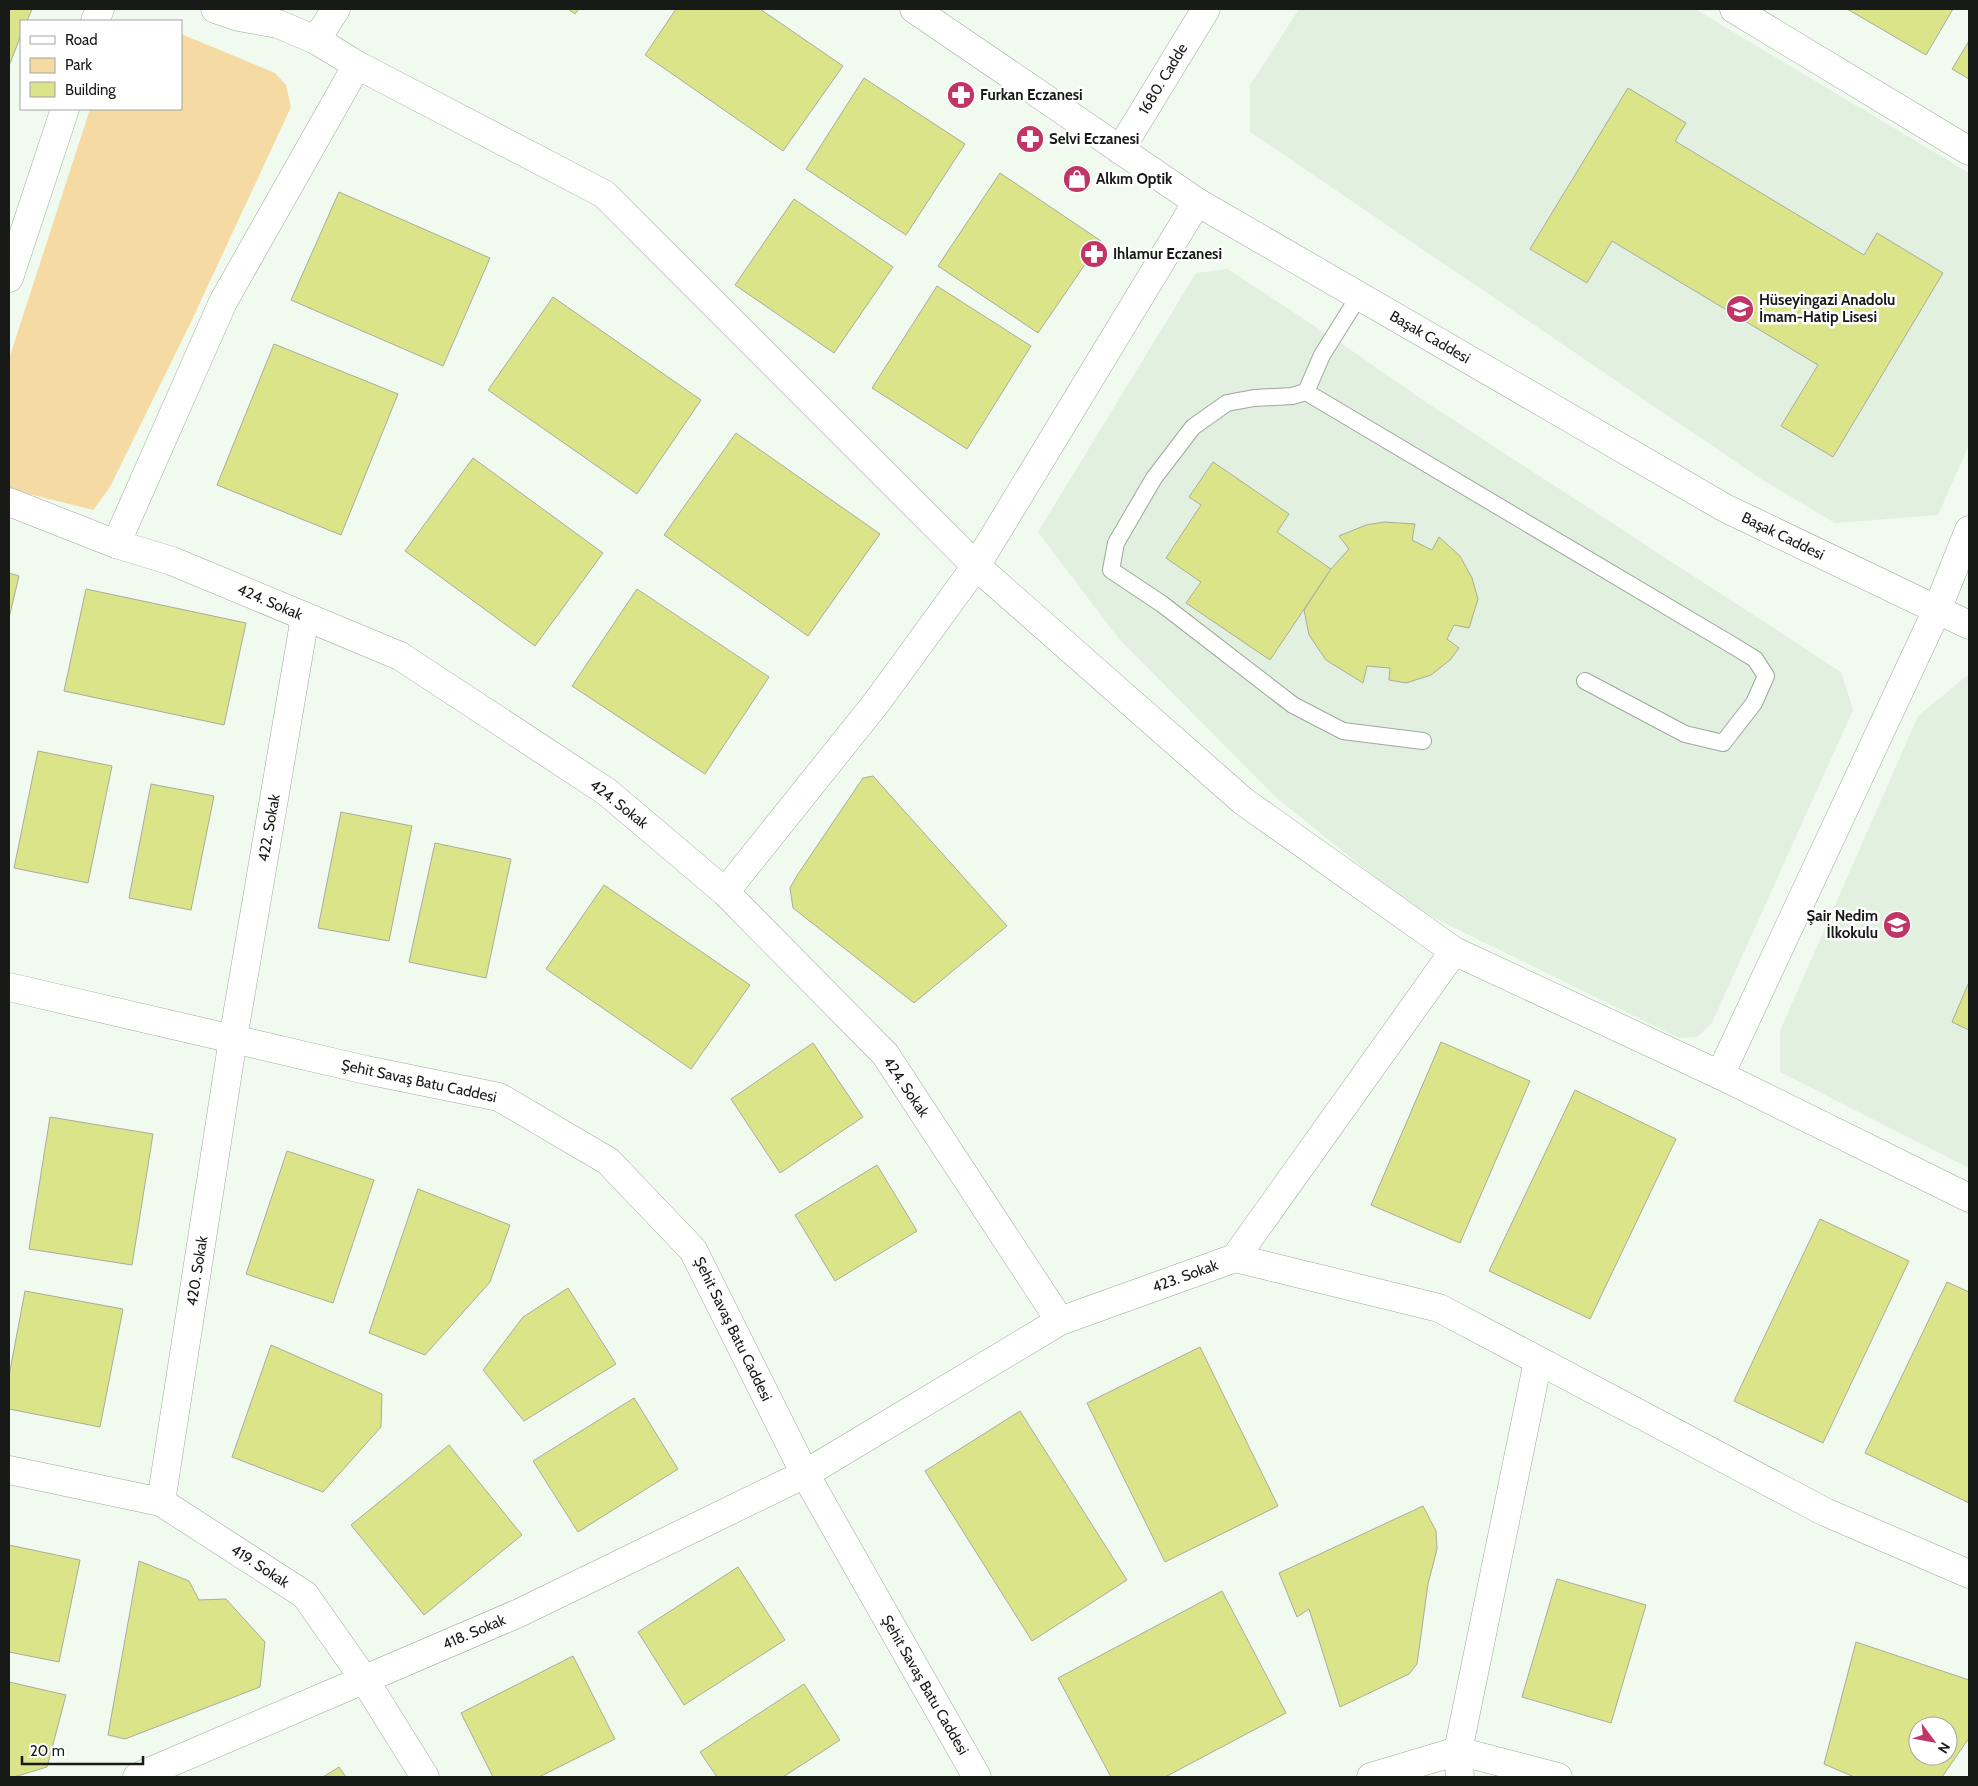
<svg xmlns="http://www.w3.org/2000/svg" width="1978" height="1786" viewBox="0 0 1978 1786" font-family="Cabin,sans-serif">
	<rect width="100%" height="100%" fill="#f0faef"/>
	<g fill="#e1f0df">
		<path d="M1299,9H1695L1969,173V445L1938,515L1835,523L1761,479L1250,132V85Z"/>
		<path d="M1228,269L1351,350L1424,401L1841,672L1853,710L1712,1023L1697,1037L1679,1038L1412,907L1278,799L1119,639L1038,532L1196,273Z"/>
		<path d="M1968,675L1969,676V1168L1780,1072V1031L1918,716Z"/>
	</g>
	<path fill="#f5dba3" d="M181,34L275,73L286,85L291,107L191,322L110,487L93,510L9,489V359L90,109H181Z"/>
	<g fill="#dbe488" stroke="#aaac9f" fill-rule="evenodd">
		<path d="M9,9H32L27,21H21V35L9,66Z"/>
		<path d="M568,9H579L575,14Z"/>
		<path d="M676,9H760L843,66L783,151L645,55Z"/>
		<path d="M1847,9H1953L1926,55Z"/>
		<path d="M1969,41V79L1952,69Z"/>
		<path d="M864,78L965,144L906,235L806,169Z"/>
		<path d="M1628,88L1686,123L1675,141L1864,255L1877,233L1943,273L1833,457L1781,426L1818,365L1612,241L1587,283L1530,249Z"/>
		<path d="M1000,173L1101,241L1038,333L938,266Z"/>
		<path d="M339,192L490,258L443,366L291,300Z"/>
		<path d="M794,199L893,267L834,353L735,285Z"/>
		<path d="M937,286L1031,346L967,449L872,388Z"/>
		<path d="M553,297L701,400L637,494L488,390Z"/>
		<path d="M274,344L398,394L341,535L217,485Z"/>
		<path d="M736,433L880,534L808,636L664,535Z"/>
		<path d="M473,458L603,553L535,646L405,551Z"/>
		<path d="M1213,462L1289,514L1277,532L1331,569L1270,660L1186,603L1201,582L1166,558L1201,505L1189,497Z"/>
		<path d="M1384,522L1415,524L1412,540L1432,550L1439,537L1460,556L1472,578L1478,599L1469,628L1454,625L1447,639L1459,648L1450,660L1431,675L1406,683L1389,680L1390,668L1367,666L1363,683L1326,660L1309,635L1304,610L1331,569L1349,549L1339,536L1366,525Z"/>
		<path d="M9,573L19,576L9,618Z"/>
		<path d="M86,589L246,623L224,725L64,691Z"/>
		<path d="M637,589L769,677L705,774L572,686Z"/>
		<path d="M38,751L112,766L88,883L14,868Z"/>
		<path d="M873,776L1007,926L914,1003L793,908L790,888L798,874L863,778Z"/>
		<path d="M151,784L214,796L191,910L129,898Z"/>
		<path d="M341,812L412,826L389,941L318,928Z"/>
		<path d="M435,843L511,859L486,978L409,962Z"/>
		<path d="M604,885L750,985L691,1069L546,969Z"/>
		<path d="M1969,982V1030L1952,1022Z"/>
		<path d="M1441,1042L1530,1081L1460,1243L1371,1205Z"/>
		<path d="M813,1043L863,1117L780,1173L731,1099Z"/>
		<path d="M1575,1090L1676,1139L1590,1319L1489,1271Z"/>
		<path d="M50,1117L153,1134L132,1265L29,1249Z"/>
		<path d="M287,1151L374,1180L333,1303L246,1274Z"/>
		<path d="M877,1165L917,1231L835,1281L795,1215Z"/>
		<path d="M418,1189L510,1225L490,1282L425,1355L369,1333Z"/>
		<path d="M1820,1219L1909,1261L1823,1443L1734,1401Z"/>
		<path d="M1947,1282L1969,1292V1503L1865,1453Z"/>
		<path d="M568,1288L616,1364L524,1421L483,1370L523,1317Z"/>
		<path d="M25,1291L123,1309L100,1427L9,1409V1376Z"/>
		<path d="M271,1345L382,1394L381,1427L323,1492L232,1457Z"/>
		<path d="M1200,1347L1278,1506L1165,1562L1087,1403Z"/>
		<path d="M634,1398L678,1469L578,1532L533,1461Z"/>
		<path d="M1020,1411L1127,1580L1032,1641L925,1471Z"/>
		<path d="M449,1445L522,1535L424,1615L351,1525Z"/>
		<path d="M1423,1506L1436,1531L1437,1549L1428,1584L1417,1664L1409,1674L1340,1707L1309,1609L1297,1617L1279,1573Z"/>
		<path d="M9,1545L80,1560L59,1662L9,1652Z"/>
		<path d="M139,1561L189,1581L199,1600L226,1599L265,1642L260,1687L125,1739L108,1735Z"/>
		<path d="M738,1567L785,1640L684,1705L638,1632Z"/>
		<path d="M1557,1579L1646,1605L1611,1723L1522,1697Z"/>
		<path d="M1222,1591L1286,1713L1165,1777H1111L1058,1678Z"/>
		<path d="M1856,1642L1969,1680V1738L1942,1777H1854L1824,1764ZM1918,1726H1948V1756H1918Z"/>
		<path d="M573,1656L615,1739L539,1777H493L461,1713Z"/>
		<path d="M9,1682L66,1695L47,1767L14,1777H9Z"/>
		<path d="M804,1684L840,1740L783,1777H717L700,1752Z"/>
		<path d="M339,1767L346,1777H323Z"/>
	</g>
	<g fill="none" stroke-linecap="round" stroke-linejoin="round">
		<defs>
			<g id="service">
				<path d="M1359,296L1322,355L1306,392L1292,396L1254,398L1227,403L1193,427L1154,478L1116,543L1111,570L1162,604L1293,705L1343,731L1423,741"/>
				<path d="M1306,392L1732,645L1755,659L1766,676L1754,703L1723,743L1685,734L1585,681"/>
			</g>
			<g id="minor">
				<path d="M215,9L239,17L278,24L316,40L336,9"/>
				<path d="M1734,9L1969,151"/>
				<path d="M95,21L100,9"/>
				<path d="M316,40L357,65L604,194L976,566L1243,801L1454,951L1720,1075"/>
				<path d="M1120,150L1206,9"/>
				<path d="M9,278L65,109"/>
				<path d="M9,502L116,544L172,561L400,656L607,792L725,892L885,1054L1060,1321"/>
				<path d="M1969,530L1937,610L1720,1075L1969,1198"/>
				<path d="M116,544L223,302L357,65"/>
				<path d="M725,892L877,702L976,566L1197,202"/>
				<path d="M9,987L366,1070L499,1097L608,1161L693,1250L805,1474L977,1777"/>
				<path d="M1235,1258L1439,1308L1825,1512L1969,1574"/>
				<path d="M9,1470L161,1502L305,1595L364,1679L425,1777"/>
				<path d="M161,1502L233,1039L305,617"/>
				<path d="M137,1777L519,1613L805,1474L1060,1321L1235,1258L1454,951"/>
				<path d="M1371,1777L1458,1751L1558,1777"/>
				<path d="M1460,1777L1458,1751L1538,1361"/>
			</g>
			<path id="secondary" d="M914,9L1197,202L1725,508L1969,625"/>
		</defs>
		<use href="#service" stroke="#9ea89d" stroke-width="18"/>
		<use href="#minor" stroke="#9ea89d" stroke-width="29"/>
		<use href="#secondary" stroke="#9ea89d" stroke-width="29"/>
		<use href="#service" stroke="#fff" stroke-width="16"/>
		<use href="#minor" stroke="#fff" stroke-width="28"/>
		<use href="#secondary" stroke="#fff" stroke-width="28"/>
	</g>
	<defs>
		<symbol id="pharmacy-disc" viewBox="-11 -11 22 22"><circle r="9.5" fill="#c13466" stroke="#fff"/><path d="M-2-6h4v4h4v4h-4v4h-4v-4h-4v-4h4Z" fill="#fff"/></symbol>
		<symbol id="shop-disc" viewBox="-11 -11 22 22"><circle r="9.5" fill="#c13466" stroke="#fff"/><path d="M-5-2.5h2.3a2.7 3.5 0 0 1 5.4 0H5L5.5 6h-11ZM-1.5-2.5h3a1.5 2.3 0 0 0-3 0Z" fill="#fff"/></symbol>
		<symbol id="school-disc" viewBox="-11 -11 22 22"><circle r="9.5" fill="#c13466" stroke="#fff"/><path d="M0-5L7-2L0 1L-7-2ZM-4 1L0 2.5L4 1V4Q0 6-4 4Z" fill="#fff"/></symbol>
	</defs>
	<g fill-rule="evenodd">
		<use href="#pharmacy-disc" x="945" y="79" width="32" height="32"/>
		<use href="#pharmacy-disc" x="1014" y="123" width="32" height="32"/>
		<use href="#shop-disc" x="1061" y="163" width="32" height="32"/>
		<use href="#pharmacy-disc" x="1078" y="238" width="32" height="32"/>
		<use href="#school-disc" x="1724" y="293" width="32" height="32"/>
		<use href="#school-disc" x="1881" y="909" width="32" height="32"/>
	</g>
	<g text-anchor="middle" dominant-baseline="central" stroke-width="5" stroke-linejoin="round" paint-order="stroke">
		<g font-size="15" fill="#171a16" stroke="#fff">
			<text transform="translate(1163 79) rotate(-59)">1680. Cadde</text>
			<text transform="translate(1430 337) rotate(30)">Başak Caddesi</text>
			<text transform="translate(1783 536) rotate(26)">Başak Caddesi</text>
			<text transform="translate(270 602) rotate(23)">424. Sokak</text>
			<text transform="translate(619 804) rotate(38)">424. Sokak</text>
			<text transform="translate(269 828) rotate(-80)">422. Sokak</text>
			<text transform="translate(419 1081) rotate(12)">Şehit Savaş Batu Caddesi</text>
			<text transform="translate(906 1087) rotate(56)">424. Sokak</text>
			<text transform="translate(197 1271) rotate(-81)">420. Sokak</text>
			<text transform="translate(1185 1276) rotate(-20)">423. Sokak</text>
			<text transform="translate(733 1329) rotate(64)">Şehit Savaş Batu Caddesi</text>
			<text transform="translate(260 1566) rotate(33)">419. Sokak</text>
			<text transform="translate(474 1632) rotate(-23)">418. Sokak</text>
			<text transform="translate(925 1685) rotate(60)">Şehit Savaş Batu Caddesi</text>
		</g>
		<g font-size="15" font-weight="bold" fill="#171a16" stroke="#fff" text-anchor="start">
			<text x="980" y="95">Furkan Eczanesi</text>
			<text x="1049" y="139">Selvi Eczanesi</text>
			<text x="1096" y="179">Alkım Optik</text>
			<text x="1113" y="254">Ihlamur Eczanesi</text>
			<text x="1759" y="300">Hüseyingazi Anadolu<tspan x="1759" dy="17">İmam-Hatip Lisesi</tspan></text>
			<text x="1878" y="916" text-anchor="end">Şair Nedim<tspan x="1878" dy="17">İlkokulu</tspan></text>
		</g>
	</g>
	<rect width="1978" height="1786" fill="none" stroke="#171a16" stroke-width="20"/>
	<rect x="20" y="20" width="162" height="90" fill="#ffffff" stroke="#a2a3a2"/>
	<rect x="30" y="36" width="25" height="8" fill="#ffffff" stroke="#a2a3a2"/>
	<text x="65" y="45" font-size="15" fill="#171a16">Road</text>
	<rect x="30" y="58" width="25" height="15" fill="#f5dba3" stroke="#a2a3a2"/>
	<text x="65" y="70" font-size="15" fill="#171a16">Park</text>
	<rect x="30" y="82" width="25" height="15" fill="#dbe488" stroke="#a2a3a2"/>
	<text x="65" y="95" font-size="15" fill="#171a16">Building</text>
	<g transform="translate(1933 1741) rotate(122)"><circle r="24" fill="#ffffff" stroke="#a2a3a2"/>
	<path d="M0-4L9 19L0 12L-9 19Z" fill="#c13466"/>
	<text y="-8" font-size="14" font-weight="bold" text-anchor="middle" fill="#171a16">N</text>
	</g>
	<path d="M22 1756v8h121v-8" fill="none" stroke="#171a16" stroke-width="2.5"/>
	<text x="30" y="1756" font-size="15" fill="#171a16" stroke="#ffffff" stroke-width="4" paint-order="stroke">20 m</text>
</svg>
